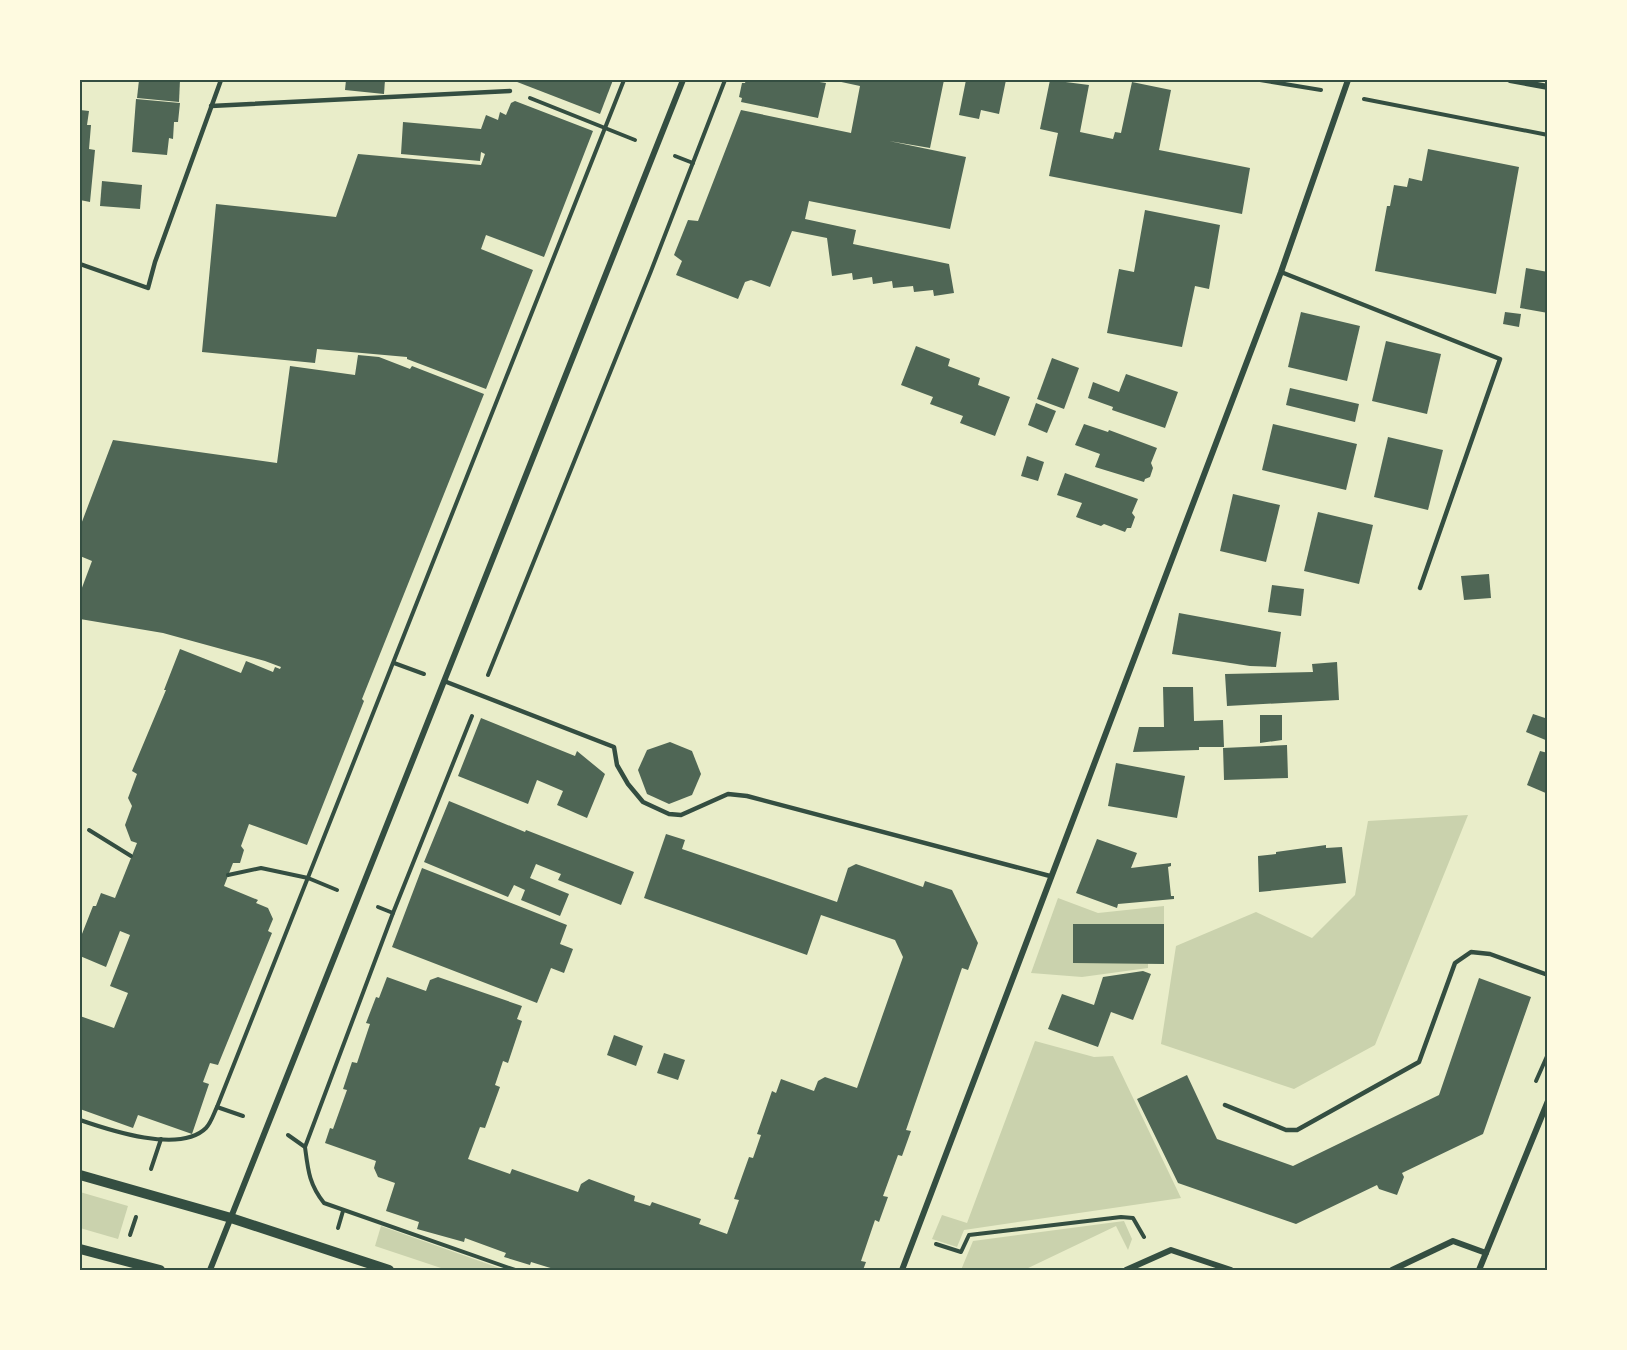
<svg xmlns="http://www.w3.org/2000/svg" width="1627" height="1350" viewBox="0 0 1627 1350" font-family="'Archivo Narrow',sans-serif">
	<rect width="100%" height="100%" fill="#e9edc9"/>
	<g fill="#cad2ad">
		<path d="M1468,815L1375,1045L1294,1089L1161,1044L1176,946L1256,912L1312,938L1355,895L1368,821Z"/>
		<path d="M1058,898L1098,913L1164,906V924H1074V963H1148V968L1082,977L1031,973Z"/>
		<path d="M1035,1041L1094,1057L1113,1056L1181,1198L964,1230L957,1247L932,1239L942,1215L967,1223Z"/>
		<path d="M80,1192L128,1206L118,1239L80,1228Z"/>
		<path d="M1124,1221L1132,1239L1128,1250L1116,1226L1024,1270H961L973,1241Z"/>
		<path d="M381,1226L505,1270H447L375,1246Z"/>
	</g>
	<g fill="#4f6655">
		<path d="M139,80H180L179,102L137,98Z"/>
		<path d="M346,80H385L384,94L345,90Z"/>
		<path d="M512,80H613L600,114Z"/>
		<path d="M746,80H807L826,83L818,118L741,102L742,98L739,97L742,83H745Z"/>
		<path d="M832,80H944L930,148L889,141L966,157L950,229L809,201L805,219L856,230L853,244L949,264L954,293L934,296L933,290L914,292L913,286L893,288L892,281L873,284L872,277L853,280L852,273L832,276L827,238L792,231L770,287L751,280L745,282L738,299L676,275L682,261L674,255L688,220L698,221L741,110L851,133L860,86Z"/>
		<path d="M966,80H1006L999,114L981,110L979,119L959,115Z"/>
		<path d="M1050,80L1089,85L1080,132L1113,139L1115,132L1121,133L1132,82L1171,90L1159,150L1250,168L1242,214L1049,176L1058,133L1040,129Z"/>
		<path d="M136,99L180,103L178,122H174L173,139L169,138L167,155L132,152Z"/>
		<path d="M515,101L593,131L544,257L486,235L481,249L533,270L486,389L407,359V357L317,349L315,363L202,352L216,204L336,217L358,154L481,165L485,154L481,152L480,161L401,154L403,122L481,129L486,115L498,120L500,112L506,115L511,103Z"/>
		<path d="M80,110L89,111L87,125H91L89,149L95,150L90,202L80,200Z"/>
		<path d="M1428,149L1519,167L1496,294L1375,271L1387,206H1390L1394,185L1407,187L1409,178L1422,181Z"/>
		<path d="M102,181L142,185L140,209L100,206Z"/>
		<path d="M1145,210L1220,225L1209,289L1195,286L1182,347L1107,333L1119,269L1134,272Z"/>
		<path d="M1526,268L1548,272V313L1520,308Z"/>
		<path d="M1301,312L1360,326L1347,381L1288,367Z"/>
		<path d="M1505,312L1521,314L1519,327L1503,324Z"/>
		<path d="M1386,341L1441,354L1427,414L1372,401Z"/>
		<path d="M916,346L950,359L948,366L980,378L978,385L1010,397L995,436L960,423L963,416L930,404L933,397L901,385Z"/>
		<path d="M358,355L379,357L410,369L412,366L484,394L362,699L364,701L307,845L249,824L241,846L244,850L240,863H233L224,886L258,900L256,903L268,908L273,919L268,931L272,933L218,1065L210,1063L203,1082L209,1084L192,1134L138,1115L133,1128L80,1109V1016L114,1028L128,993L110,986L130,935L120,931L106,967L80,956V939L93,906H96L101,893L115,898L137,843L131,841L125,825L132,806L128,798L137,774L132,771L166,690H164L180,649L241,673L246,661L273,672L275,667L280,669L281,667L265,661L163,633L80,619V593L92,561L80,556V527L113,440L277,463L290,366L355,375Z"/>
		<path d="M1052,358L1079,368L1064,409L1037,399Z"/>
		<path d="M1126,374L1178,392L1165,428L1112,410L1113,407L1088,398L1093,382L1119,392Z"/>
		<path d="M1290,388L1359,404L1355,422L1286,405Z"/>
		<path d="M1036,403L1056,411L1047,433L1028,425Z"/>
		<path d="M1084,424L1108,432L1109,430L1157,448L1151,463L1153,468L1150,477L1145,479L1144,482L1095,467L1100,454L1075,445Z"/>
		<path d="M1273,424L1357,444L1346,490L1262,470Z"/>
		<path d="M1388,437L1443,450L1428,510L1374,497Z"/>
		<path d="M1027,456L1044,462L1038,481L1021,476Z"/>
		<path d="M1065,473L1138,499L1132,513L1135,517L1131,528H1127L1125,532L1104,524L1101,526L1076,517L1082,503L1057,495Z"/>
		<path d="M1233,494L1280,505L1266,562L1220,551Z"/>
		<path d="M1318,512L1373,525L1359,584L1304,571Z"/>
		<path d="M1489,574L1491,598L1464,600L1461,576Z"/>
		<path d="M1272,585L1304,589L1301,616L1268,612Z"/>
		<path d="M1179,613L1281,632L1276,667L1250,666L1172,654Z"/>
		<path d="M1337,662L1339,700L1227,706L1225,674L1313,672L1312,664Z"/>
		<path d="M1163,687H1193L1194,721L1223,720L1224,747H1199V750L1133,752L1139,727H1164Z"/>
		<path d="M1533,714L1548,719V741L1526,732Z"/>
		<path d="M1260,715H1282V740L1260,743Z"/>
		<path d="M481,718L575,756L577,751L605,774L587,818L557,805L563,791L537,780L528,804L458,776Z"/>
		<path d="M670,742L692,751L701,774L692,795L669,804L647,794L638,770L647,750Z"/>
		<path d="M1287,745L1288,778L1224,780L1223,748Z"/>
		<path d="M1540,751L1548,753V794L1527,785Z"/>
		<path d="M1116,763L1185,776L1177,818L1108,806Z"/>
		<path d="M449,801L525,832L526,830L634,872L621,905L558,880L561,874L536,864L530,878L569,894L560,916L521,900L525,890L514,885L508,897L424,862Z"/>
		<path d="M666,834L685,840L682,849L837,902L848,868L856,864L923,887L925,881L952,890L978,943L968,970L962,968L906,1130L911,1131L902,1156L898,1155L883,1196L888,1197L879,1222L875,1220L861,1261L866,1262L863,1270H557L531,1262L530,1265L504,1257L506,1253L465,1238L464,1242L417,1229L419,1222L386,1211L395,1183L378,1177L374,1168L376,1161L325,1143L330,1128L333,1129L347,1090L343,1089L352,1062L357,1063L370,1024L366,1023L376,997L379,998L387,977L426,991L430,980L438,977L522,1006L517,1019L522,1021L508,1063L503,1061L495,1085L500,1087L485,1128L480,1127L468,1159L510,1174L512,1169L578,1192L581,1184L589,1179L635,1196L634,1201L650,1206L652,1202L701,1219L699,1224L727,1234L739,1200L734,1199L749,1157L753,1158L761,1135L757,1134L772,1091L776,1093L781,1079L814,1091L818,1081L825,1077L857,1088L903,957L895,940L821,915L807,955L644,898Z"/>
		<path d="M1097,839L1137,853L1131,868L1171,863V866L1168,867L1171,896H1174V899L1118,904L1117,908L1076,893Z"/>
		<path d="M1326,845V848L1342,847L1346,883L1259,892L1258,856L1276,854V852Z"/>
		<path d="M422,868L567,925L560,944L573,949L564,973L551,968L537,1003L392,947Z"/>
		<path d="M1073,924H1164V964L1073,963Z"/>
		<path d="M1143,971L1151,974L1133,1020L1111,1012L1098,1047L1048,1029L1062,994L1094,1005L1103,977Z"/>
		<path d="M1479,978L1531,997L1483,1134L1402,1173L1404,1177L1397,1195L1379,1189L1377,1185L1296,1224L1178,1183L1137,1099L1187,1075L1217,1139L1293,1166L1439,1095Z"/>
		<path d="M614,1035L643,1046L636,1066L607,1055Z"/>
		<path d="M664,1053L685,1060L678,1080L657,1073Z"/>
	</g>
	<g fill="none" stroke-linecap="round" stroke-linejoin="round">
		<g stroke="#344e41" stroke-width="4">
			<path d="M1260,80L1321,90"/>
			<path d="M530,98L635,140"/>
			<path d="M1364,99L1548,135"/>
			<path d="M675,156L693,163"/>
			<path d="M394,663L424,674"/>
			<path d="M488,675L651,271L725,80"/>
			<path d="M89,830L131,856"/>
			<path d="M228,875L261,868L308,878L337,890"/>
			<path d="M378,907L393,913"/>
			<path d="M1536,1081L1548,1054"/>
			<path d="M217,1107L624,80"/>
			<path d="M80,1120C109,1130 180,1154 206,1128C211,1123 214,1113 217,1107L243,1116"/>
			<path d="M288,1135L305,1147C308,1170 309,1184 324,1203L515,1270"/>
			<path d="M305,1147L393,913L472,716"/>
			<path d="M151,1169L161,1139"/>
			<path d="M338,1228L343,1211"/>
			<path d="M130,1235L136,1217"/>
			<path d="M936,1244L961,1252L969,1235L1121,1217L1133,1218L1144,1237"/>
		</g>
		<g stroke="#344e41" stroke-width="4.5">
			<path d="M211,106L510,91"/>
			<path d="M80,264L148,288L155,262L221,80"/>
			<path d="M1281,272L1500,359L1420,588"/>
			<path d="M444,681L614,747L617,765L628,784L643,802L669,814L681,815L728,794L747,796L1050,876"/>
			<path d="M1225,1105L1286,1130H1297L1419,1062L1455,963L1471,952L1490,954L1548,975"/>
		</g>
		<g stroke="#344e41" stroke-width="6">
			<path d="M1510,80L1548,87"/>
			<path d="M210,1270L683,80"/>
			<path d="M902,1270L1281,272L1348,80"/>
			<path d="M1126,1270L1171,1250L1231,1270"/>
			<path d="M1392,1270L1453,1241L1486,1253"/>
			<path d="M1479,1270L1548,1101"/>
		</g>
		<g stroke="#344e41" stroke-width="10">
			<path d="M80,1175L231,1218L389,1270"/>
			<path d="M80,1249L160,1270"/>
		</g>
	</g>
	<rect width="1627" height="1350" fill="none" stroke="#fefae0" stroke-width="162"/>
	<rect x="81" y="81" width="1465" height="1188" fill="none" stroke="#344e41" stroke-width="2"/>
</svg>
